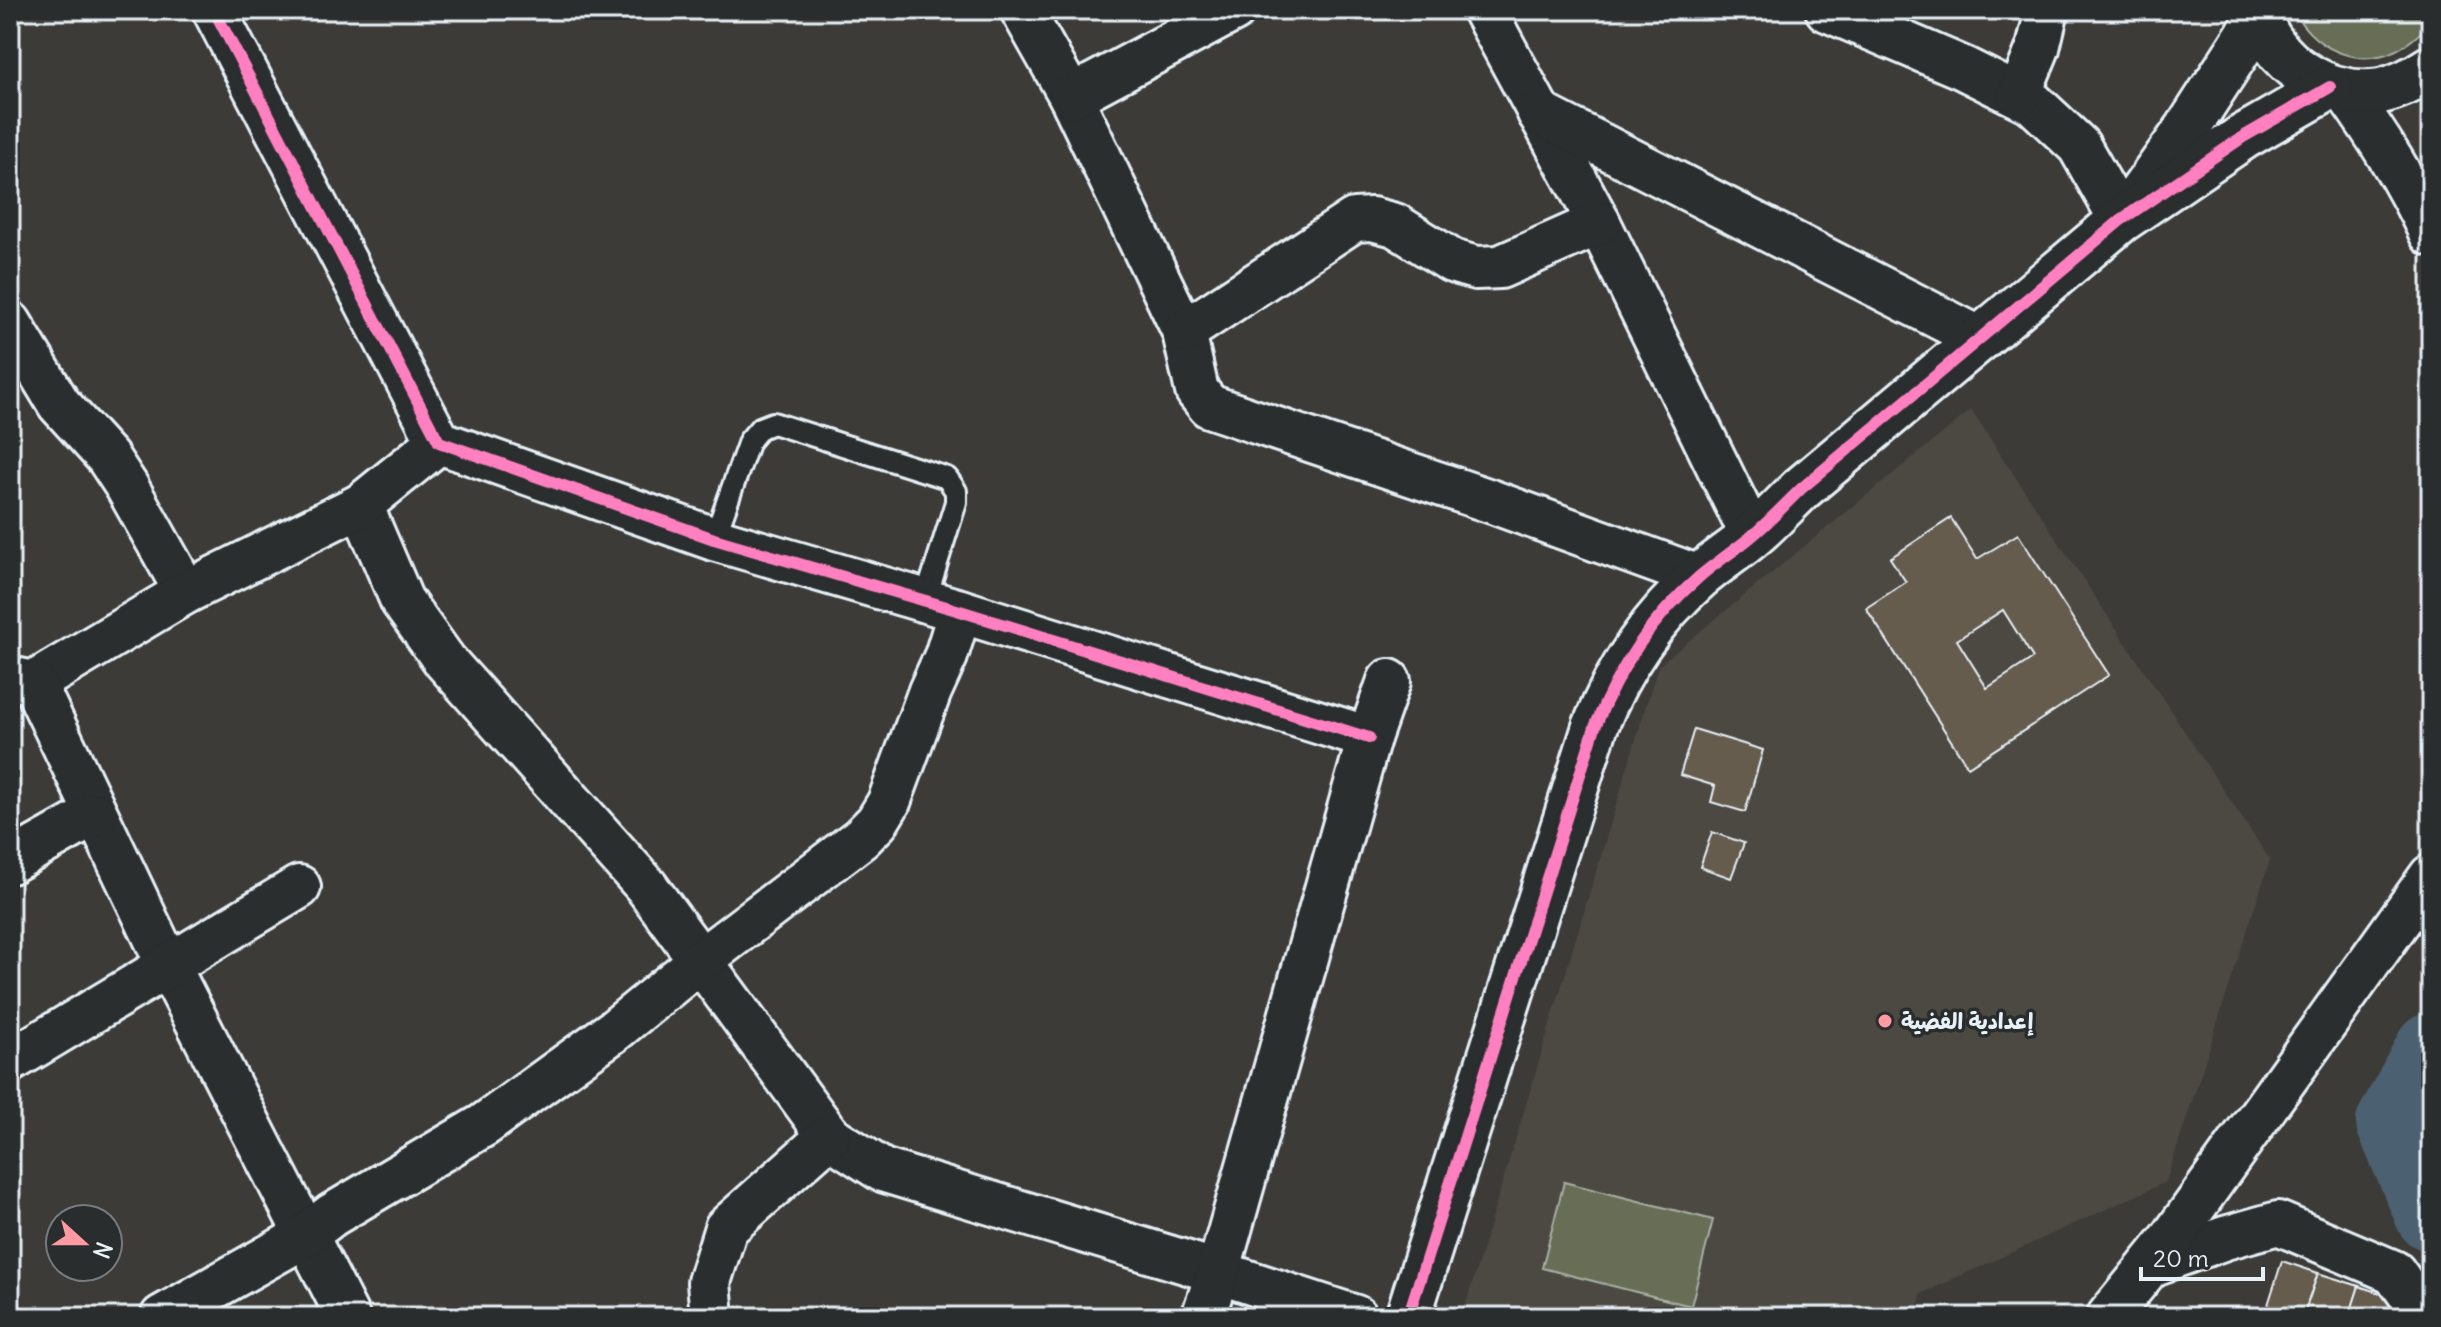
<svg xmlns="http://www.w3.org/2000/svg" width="2441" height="1327" viewBox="0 0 2441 1327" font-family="Delius,'Playpen Sans Arabic',sans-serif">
	<rect width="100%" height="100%" fill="#3c3b37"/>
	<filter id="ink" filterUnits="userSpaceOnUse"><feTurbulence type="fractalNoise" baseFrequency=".0125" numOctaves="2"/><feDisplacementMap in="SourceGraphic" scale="16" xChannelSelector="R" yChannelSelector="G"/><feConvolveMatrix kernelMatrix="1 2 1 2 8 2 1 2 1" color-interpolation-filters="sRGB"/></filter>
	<g filter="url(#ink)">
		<path fill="#4b4842" d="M1971,410L2270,860L2166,1182L1921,1294L1918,1317H1462L1658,666Z"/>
		<g fill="#676e54" stroke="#a8b0a6" stroke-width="2">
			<path d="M2293,10H2431C2431,24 2422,32 2412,40C2370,74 2317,55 2293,10Z"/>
			<path d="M1564,1182L1713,1220L1691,1306L1542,1268Z"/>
		</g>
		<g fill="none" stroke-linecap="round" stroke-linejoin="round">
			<path stroke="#4c616f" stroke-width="72" d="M2431,1049L2392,1123L2431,1215"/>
		</g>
		<g fill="#655c4d" stroke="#e8f1f8" stroke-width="2" fill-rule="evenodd">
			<path d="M1951,518L1977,559L2018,534L2109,675L1968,767L1866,608L1906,582L1890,558ZM2003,610L2033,658L1987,688L1957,640Z"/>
			<path d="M1694,729L1763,750L1745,812L1711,802L1715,786L1680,775Z"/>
			<path d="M1712,832L1744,843L1731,878L1700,867Z"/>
			<path d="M2282,1261L2318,1273L2303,1317H2294L2267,1308Z"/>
			<path d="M2318,1273L2359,1286L2349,1317H2303Z"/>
			<path d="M2359,1286L2397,1299L2391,1317H2349Z"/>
			<path d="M2267,1308L2294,1317H2263Z"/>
		</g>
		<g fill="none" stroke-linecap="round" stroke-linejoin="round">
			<defs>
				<path id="service" d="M714,539L749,441L760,428L773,423L947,478L956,491V502L925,601"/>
				<g id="minor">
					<path d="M214,10L439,442L714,539L960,611L1369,738"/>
					<path d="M1022,10L1071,97L1184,332L1197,391L1209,406L1490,501L1699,577"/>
					<path d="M1484,10L1599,223L1752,536"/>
					<path d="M1827,10L1963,68L2033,103L2079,146L2121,220"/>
					<path d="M2345,90C2379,138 2406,180 2431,234"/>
					<path d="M2019,95L2038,48L2047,10"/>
					<path d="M1071,97L1234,10"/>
					<path d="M1539,113L1981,339"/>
					<path d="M10,323L59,404L108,458L127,487L186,592"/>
					<path d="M1184,332L1354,220L1372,219L1395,225L1452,261L1476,268L1500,267L1599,223"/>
					<path d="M361,505L402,601L445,661L646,886L829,1136L882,1170L1218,1272L1356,1317"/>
					<path d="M10,678L34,683L186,592L361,505L439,442"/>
					<path d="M34,683L169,967L348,1317"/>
					<path d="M10,862L95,814"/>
					<path d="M10,1061L299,887"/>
					<path d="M2151,1265L2225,1238L2278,1223L2394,1272L2426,1317"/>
					<path d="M162,1317L305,1236L332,1215L484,1125L615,1030L701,960L861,838L877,822L889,802L930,691L946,656L960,611"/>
					<path d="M712,1317L709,1282L726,1228L829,1136"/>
					<path d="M1203,1317L1218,1272L1369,738L1389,681"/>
					<path d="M2108,1317L2172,1238L2431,876"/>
				</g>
				<g id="tertiary">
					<path d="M2257,10C2270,62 2327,100 2381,91C2399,87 2416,78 2431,68"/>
					<path d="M2139,196L2188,128L2259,18"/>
					<path d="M1408,1317L1595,727C1618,669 1652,618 1699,577C1716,562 1736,550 1753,535C1770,521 1785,504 1802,488L2121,220L2243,137L2330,87"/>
				</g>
			</defs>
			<use href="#service" stroke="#e8f1f8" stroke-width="26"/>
			<use href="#minor" stroke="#e8f1f8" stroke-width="48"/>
			<use href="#tertiary" stroke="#e8f1f8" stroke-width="50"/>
			<use href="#service" stroke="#2a2d2e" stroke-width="20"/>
			<use href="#minor" stroke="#2a2d2e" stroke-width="42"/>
			<use href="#tertiary" stroke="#2a2d2e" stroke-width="44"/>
			<defs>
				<g id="cycleway">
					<path d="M214,10L439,442L714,539L960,611L1369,738"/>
					<path d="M1408,1317L1595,727C1618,669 1652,618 1699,577C1716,562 1736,550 1753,535C1770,521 1785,504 1802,488L2121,220L2243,137L2330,87"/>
				</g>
			</defs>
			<use href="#cycleway" stroke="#2a2d2e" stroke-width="17"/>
			<use href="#cycleway" stroke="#ff80c0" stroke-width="12"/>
		</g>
	</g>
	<circle fill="#ff9aa2" stroke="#2a2d2e" stroke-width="3" cx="1885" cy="1021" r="8"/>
	<g text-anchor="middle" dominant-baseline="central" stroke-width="7" stroke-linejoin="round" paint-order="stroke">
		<g font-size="22" font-weight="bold" fill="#e8f1f8" stroke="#2a2d2e" text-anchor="start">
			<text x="1901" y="1021">إعدادية الفضية</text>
		</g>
	</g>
	<rect width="2441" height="1327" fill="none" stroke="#2a2d2e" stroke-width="40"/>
	<rect x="20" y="20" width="2401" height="1287" fill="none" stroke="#e8f1f8" stroke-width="3" filter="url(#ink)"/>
	<g transform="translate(84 1243) rotate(111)"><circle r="38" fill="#2a2d2e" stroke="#767b7f" stroke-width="2"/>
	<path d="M0-6L14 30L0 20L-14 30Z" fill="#ff9aa2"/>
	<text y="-12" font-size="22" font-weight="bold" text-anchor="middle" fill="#e8f1f8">N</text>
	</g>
	<path d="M2141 1267v12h122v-12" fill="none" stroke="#e8f1f8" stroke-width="4"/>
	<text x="2153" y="1267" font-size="24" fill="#e8f1f8" stroke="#2a2d2e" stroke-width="6" paint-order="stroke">20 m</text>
</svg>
